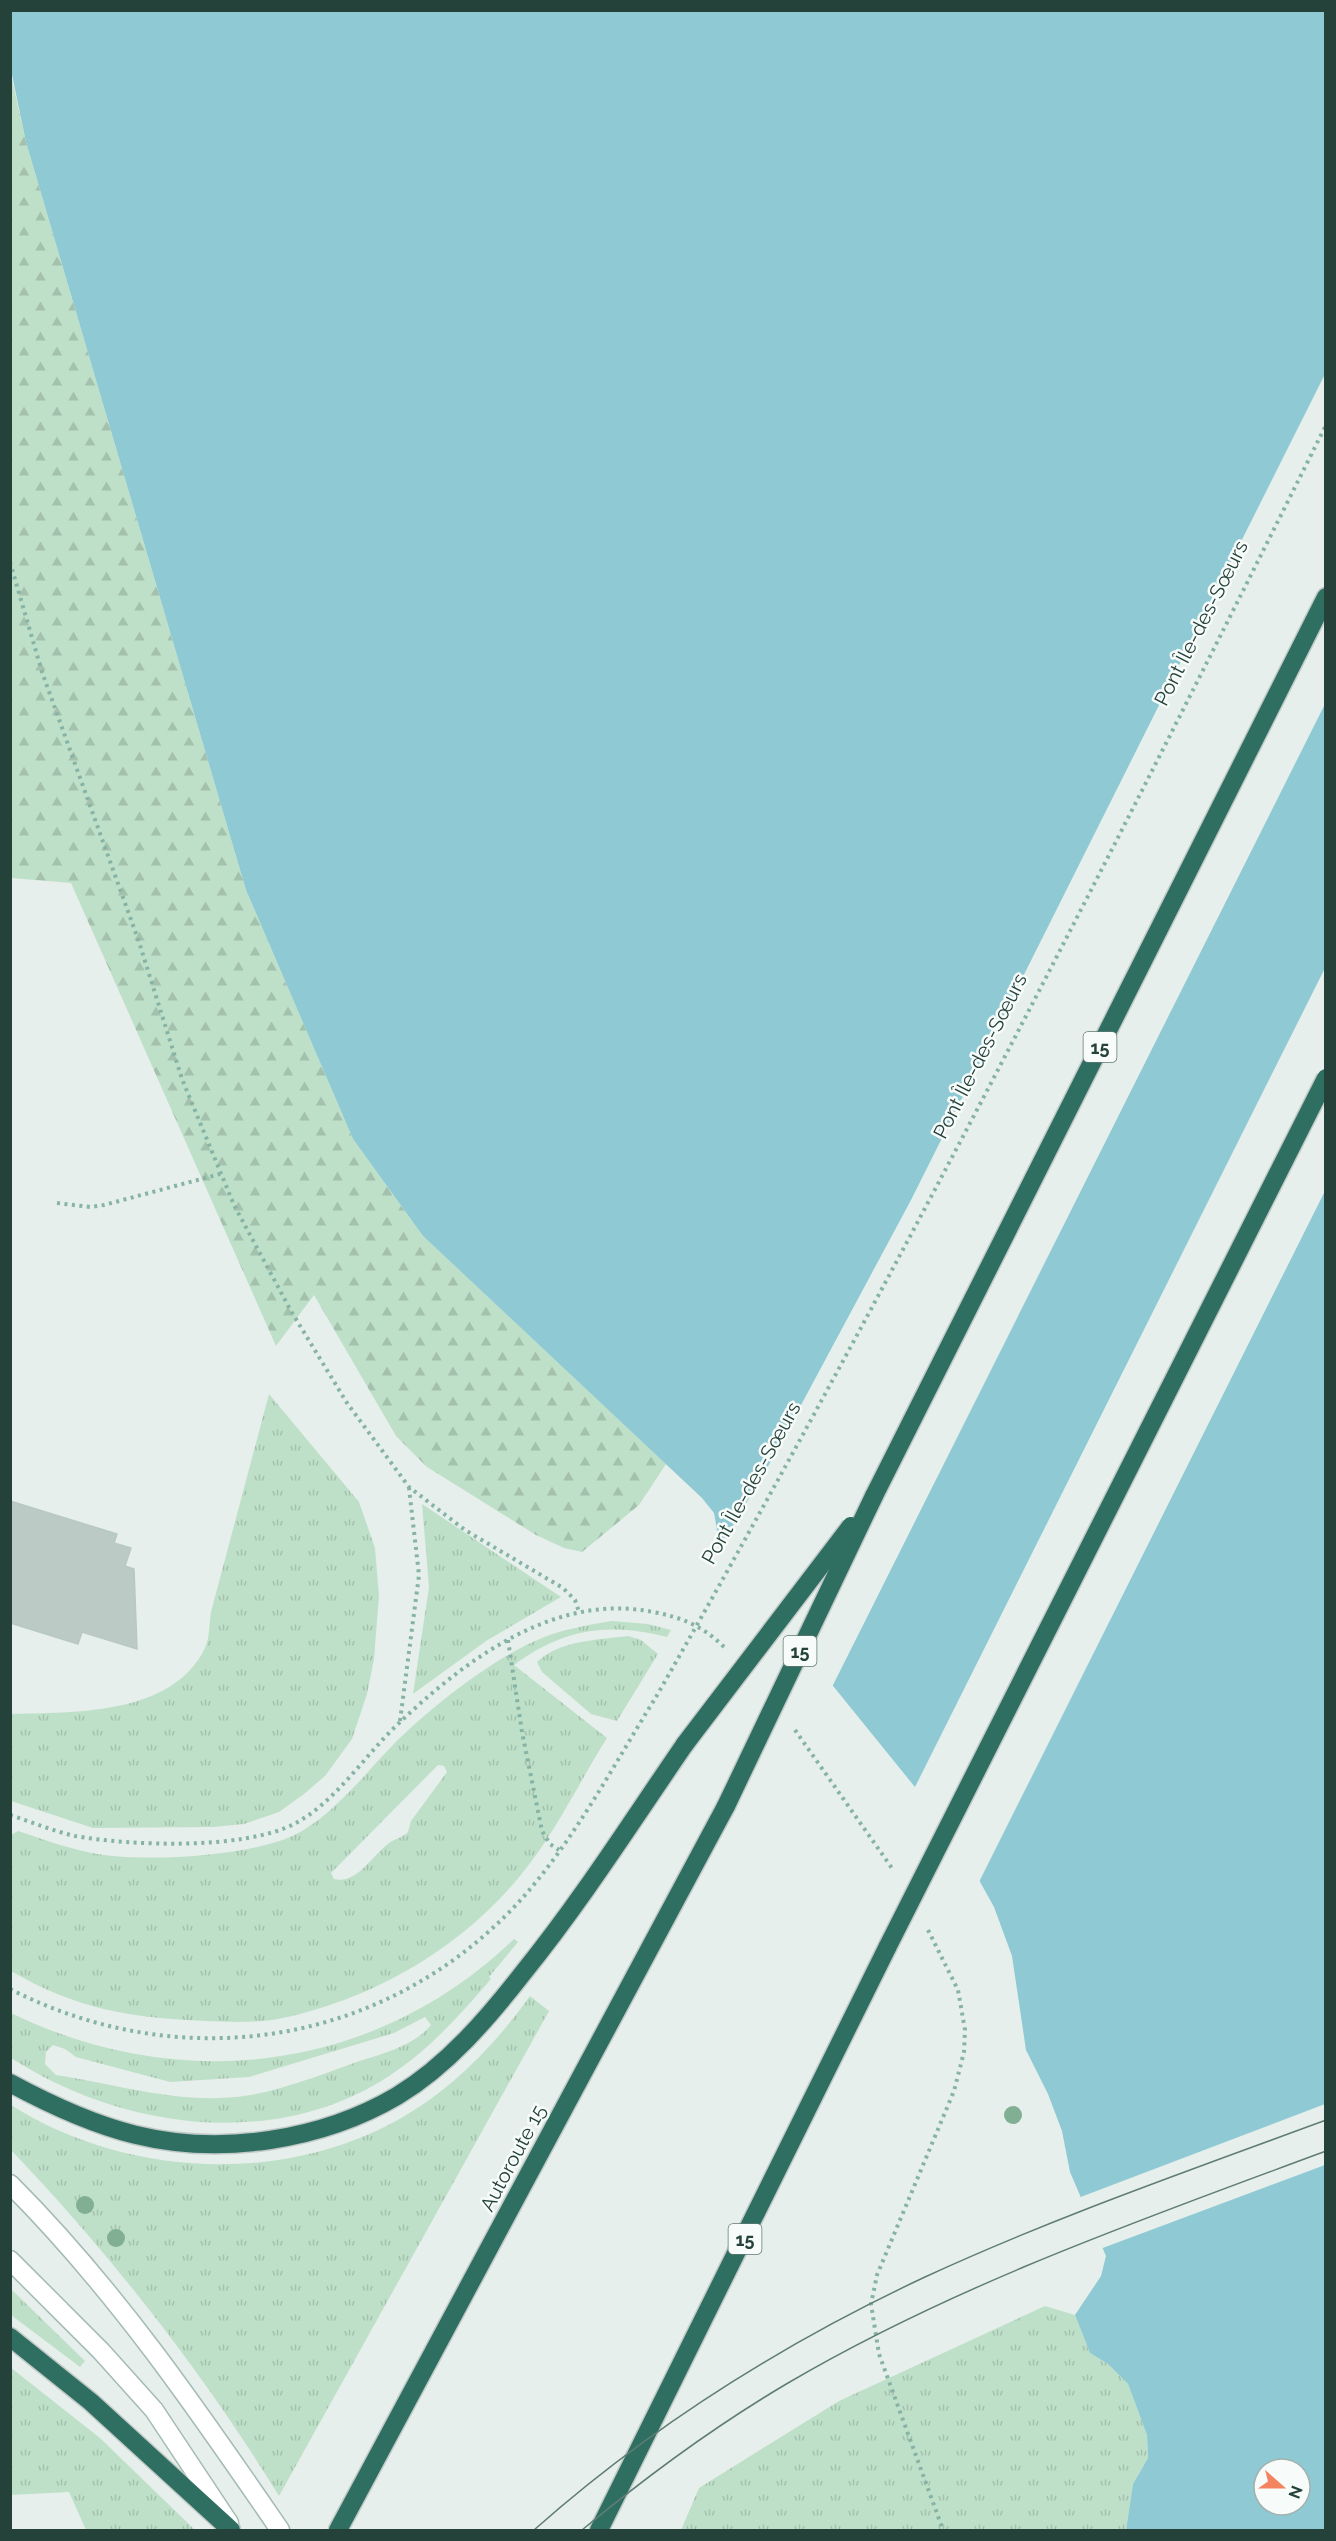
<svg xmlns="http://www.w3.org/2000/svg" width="1336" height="2541" viewBox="0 0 1336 2541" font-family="Raleway,sans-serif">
	<defs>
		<pattern id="grass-tufts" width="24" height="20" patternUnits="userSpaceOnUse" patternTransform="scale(1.5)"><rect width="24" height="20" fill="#bfe0c8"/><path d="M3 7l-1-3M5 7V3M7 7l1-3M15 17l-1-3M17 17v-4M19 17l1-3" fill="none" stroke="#a4c1ad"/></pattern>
		<pattern id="forest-firs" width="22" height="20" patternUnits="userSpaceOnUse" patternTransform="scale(1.5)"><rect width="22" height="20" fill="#bfe0c8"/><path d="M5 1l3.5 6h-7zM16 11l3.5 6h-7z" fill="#a4c1ad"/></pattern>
	</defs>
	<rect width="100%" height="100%" fill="#e6efeb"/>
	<g fill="url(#grass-tufts)" fill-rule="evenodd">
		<path d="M269,1394L359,1502L375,1548L379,1596L374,1659L367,1694L352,1739L325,1776L304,1794L279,1812L244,1824L213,1827L93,1828L11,1801V1714C74,1712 172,1716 205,1648C210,1638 209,1622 211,1612Z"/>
		<path d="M422,1504L561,1597L486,1641L413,1694L429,1587Z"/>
		<path d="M612,1621L648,1624L671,1630L667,1637C608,1622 563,1629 514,1665L607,1738C578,1784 555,1834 520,1876C459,1950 371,2000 278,2019C255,2023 229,2022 206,2021C131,2018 76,2009 11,1971V1835L18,1831C42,1839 67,1848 92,1853C141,1863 259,1857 302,1831C337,1810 363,1776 391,1747C427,1710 494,1657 542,1638C564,1629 588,1625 612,1621ZM438,1765L444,1766L447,1772L411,1821L408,1832C403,1837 398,1838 392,1841C373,1853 358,1885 334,1879L331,1873Z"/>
		<path d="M628,1636L641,1640L658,1654L617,1721L591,1714L542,1672L537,1662C560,1640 598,1640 628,1636Z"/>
		<path d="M514,1939L518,1942L489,1977L491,1979C460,2015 429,2050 389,2076C275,2151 121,2129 11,2058V2013C181,2096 376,2072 514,1939ZM425,2017L431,2025C413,2047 380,2054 354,2063C321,2075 271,2094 236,2097C174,2103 116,2084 56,2075L45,2064L46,2052L53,2045L65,2049L76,2057L170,2082L249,2077L394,2033Z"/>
		<path d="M530,1996L549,2011L279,2496C202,2371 112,2256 11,2150V2105C123,2176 277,2185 394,2122C450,2092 494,2046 530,1996Z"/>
		<path d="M10,2288L85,2361L80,2367L11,2315Z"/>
		<path d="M1045,2306L1075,2315L1090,2353L1108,2364L1128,2384L1147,2435L1148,2458L1133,2484L1126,2530H681L699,2488L839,2401Z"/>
		<path d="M10,2367L100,2438L195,2530H86L69,2492L11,2495Z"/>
	</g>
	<path fill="url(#forest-firs)" d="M10,70L26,142L246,890L353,1139L423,1236L666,1464L639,1505L582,1552L564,1548L536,1535L427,1467L396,1436L314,1295L276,1346L71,883L11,878Z"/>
	<path fill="#8ec9d4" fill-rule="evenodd" d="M10,11H1325V2530H1126L1133,2484L1148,2458L1147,2435L1128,2384L1108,2364L1090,2353L1075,2315L1101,2276L1106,2256L1070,2172L1062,2131L1048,2094L1026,2050L1012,1956L994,1907L969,1862L936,1813L740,1571L719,1541L714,1513L702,1498L423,1236L353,1139L246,890L26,142L11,70ZM1264,2469H1300V2505H1264Z"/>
	<g fill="#e6efeb">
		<path d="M1325,374V704L832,1687L720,1547L771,1461L911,1200Z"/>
		<path d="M1325,968V1191L978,1884L967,1863L914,1789Z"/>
		<path d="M1325,2104V2165L1100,2249L1078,2198Z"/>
	</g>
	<path fill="#bbcac4" stroke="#b8c9c2" stroke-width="1.5" d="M10,1501L117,1534L114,1543L131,1548L125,1566L134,1569L137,1649L82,1632L78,1644L10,1623Z"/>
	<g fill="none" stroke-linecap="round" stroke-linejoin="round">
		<defs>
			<g id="secondary">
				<path d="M10,2184C115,2289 197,2409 280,2530"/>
				<path d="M10,2260L101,2351L154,2410L229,2523"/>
			</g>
			<g id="highway">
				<path d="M874,1496L1326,597"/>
				<path d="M10,2083C97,2130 170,2155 270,2140C316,2133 358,2119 397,2096C447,2066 488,2018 523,1973C582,1900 632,1821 685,1744"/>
				<path d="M10,2337L91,2402L231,2530"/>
				<path d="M338,2530L726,1806"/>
				<path d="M599,2530L888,1946"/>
			</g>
		</defs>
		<use href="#secondary" stroke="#a4bbb3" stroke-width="21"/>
		<use href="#highway" stroke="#c2cac8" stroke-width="21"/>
		<g stroke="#86b3a5" stroke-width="4" stroke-dasharray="3 4.5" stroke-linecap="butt">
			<path d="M10,562L42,672L139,942L182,1079L234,1205L291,1311L347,1403L409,1487L465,1530L563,1588L575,1600L579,1612"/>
			<path d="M57,1203L90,1207L104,1205L220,1174"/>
			<path d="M508,1640L522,1732L542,1831L550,1844L559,1850"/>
			<path d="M400,1721L419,1575L409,1488"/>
			<path d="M795,1730L894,1871"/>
			<path d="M10,1815C32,1822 53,1831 75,1836C131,1846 243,1850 294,1824C336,1802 364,1756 398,1724C465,1660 555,1592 653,1612C681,1617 703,1626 724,1647"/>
			<path d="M928,1930L958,1990L965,2030L964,2052L954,2091L877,2275L871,2304L879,2354L943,2530"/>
			<path d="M10,1989C182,2077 384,2046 517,1904C573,1843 613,1766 656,1697"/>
		</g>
		<use href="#secondary" stroke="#fff" stroke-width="18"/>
		<use href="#highway" stroke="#2f6f62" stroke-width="18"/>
		<g stroke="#5f7d75" stroke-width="1.5">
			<path d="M534,2530C650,2427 784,2343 925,2277C1055,2217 1191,2170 1326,2120"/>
			<path d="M582,2530C647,2476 715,2426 788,2383C957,2284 1143,2219 1326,2151"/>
		</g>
		<defs>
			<g id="highway-bridge">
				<path d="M685,1744L851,1526"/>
				<path d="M726,1806L874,1496"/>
				<path d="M888,1946L1326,1078"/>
			</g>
		</defs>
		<use href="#highway-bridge" stroke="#c2cac8" stroke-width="21" stroke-linecap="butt"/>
		<path stroke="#86b3a5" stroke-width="4" stroke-dasharray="3 4.5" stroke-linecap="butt" d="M656,1697C894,1281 1112,854 1326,425"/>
		<use href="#highway-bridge" stroke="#2f6f62" stroke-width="18"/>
	</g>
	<g fill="#80af93">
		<circle cx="1013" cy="2115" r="9"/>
		<circle cx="85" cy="2205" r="9"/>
		<circle cx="116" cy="2238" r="9"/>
	</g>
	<g text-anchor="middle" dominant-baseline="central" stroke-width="5" stroke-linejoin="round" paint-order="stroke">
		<g fill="#f7fbf9" stroke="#637a73" stroke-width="1.5">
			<rect x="1083.5" y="1032" width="33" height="30" rx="4.5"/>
			<rect x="783.5" y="1636" width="33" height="30" rx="4.5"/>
			<rect x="728.5" y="2224" width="33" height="30" rx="4.5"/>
		</g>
		<g font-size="18" font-weight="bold" fill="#24423a">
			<text x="1100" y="1047">15</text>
			<text x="800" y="1651">15</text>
			<text x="745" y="2239">15</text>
		</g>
		<g font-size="20" fill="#24423a" stroke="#f7fbf9">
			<text transform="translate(1201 623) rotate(-63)">Pont Île-des-Sœurs</text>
			<text transform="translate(980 1056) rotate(-63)">Pont Île-des-Sœurs</text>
			<text transform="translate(751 1483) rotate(-61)">Pont Île-des-Sœurs</text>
			<text transform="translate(513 2158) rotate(-62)">Autoroute 15</text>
		</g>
	</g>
	<rect width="1336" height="2541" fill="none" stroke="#24423a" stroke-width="24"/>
	<g transform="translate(1282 2487) rotate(111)"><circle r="28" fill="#f7fbf9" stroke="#a3b1ad" stroke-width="1.5"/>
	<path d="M0-4.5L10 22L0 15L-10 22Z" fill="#f4845f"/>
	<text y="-9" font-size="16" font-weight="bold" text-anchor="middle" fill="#24423a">N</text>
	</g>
</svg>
